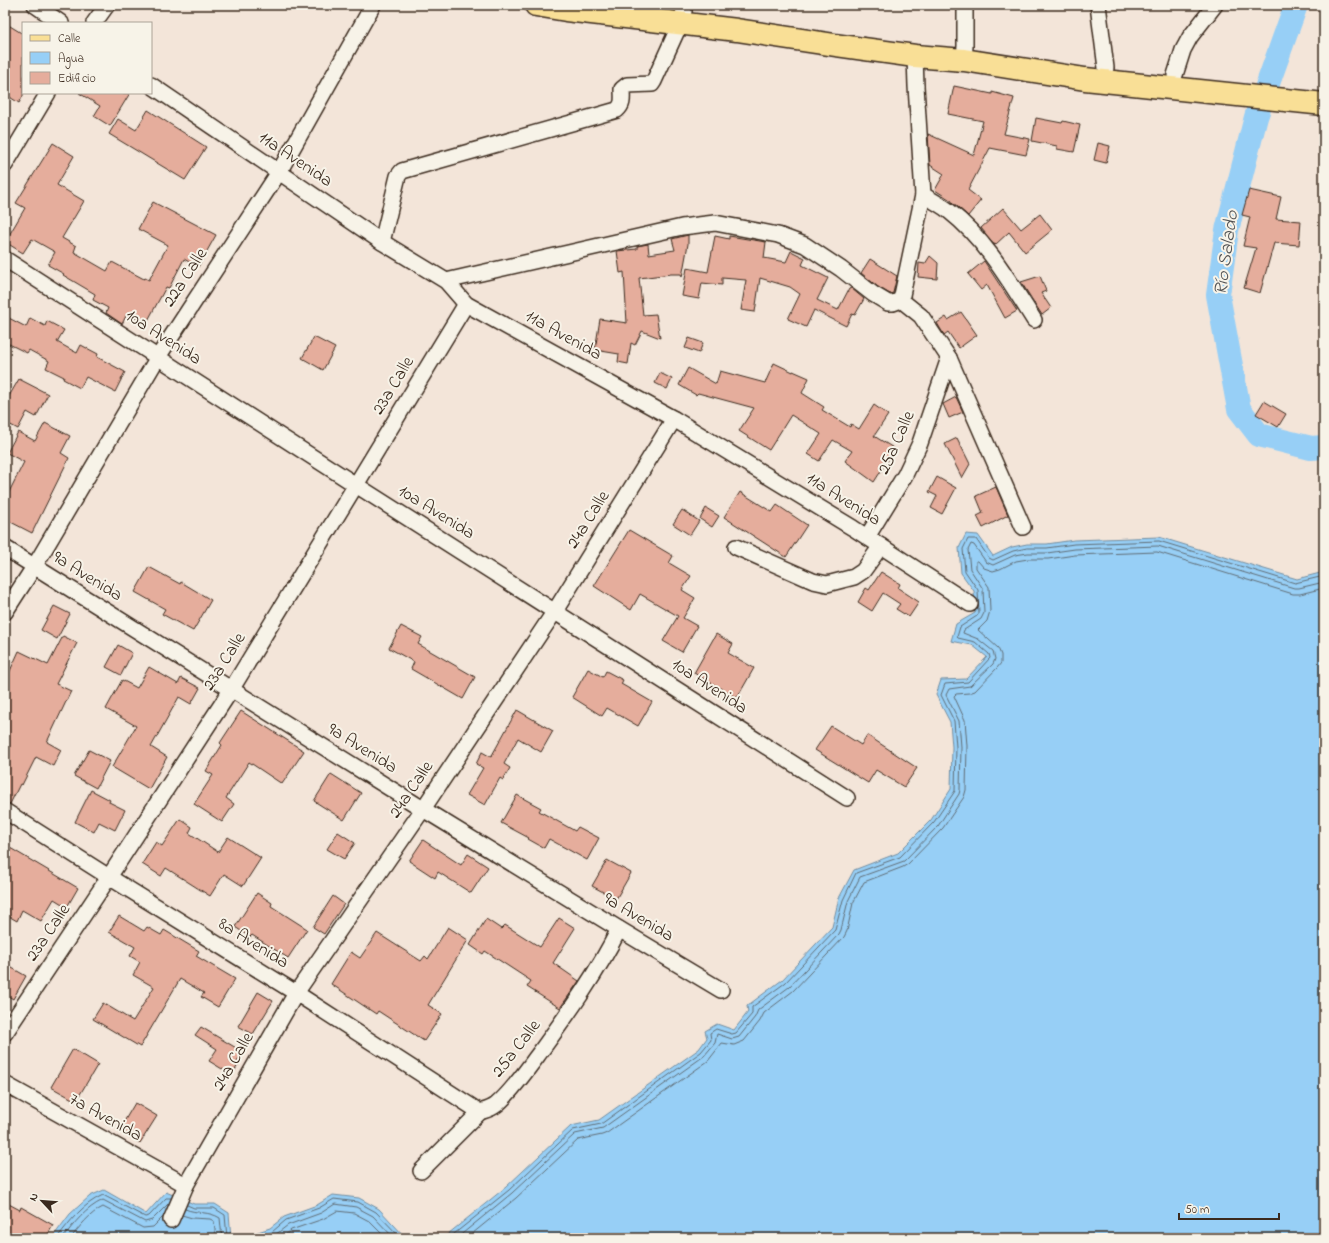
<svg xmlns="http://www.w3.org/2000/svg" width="1329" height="1243" viewBox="0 0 1329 1243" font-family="'Indie Flower',sans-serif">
	<rect width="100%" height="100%" fill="#f3e5d9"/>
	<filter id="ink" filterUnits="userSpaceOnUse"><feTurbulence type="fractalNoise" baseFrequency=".025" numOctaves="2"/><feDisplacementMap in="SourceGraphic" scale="8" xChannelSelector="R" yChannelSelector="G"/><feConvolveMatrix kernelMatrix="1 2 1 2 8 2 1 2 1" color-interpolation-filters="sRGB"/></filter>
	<g filter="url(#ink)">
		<g fill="#97cff6" stroke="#728da0">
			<path d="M966,534L978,535L993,556L1012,547L1027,544H1047L1074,540L1159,537L1297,579L1324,572V1238H443L506,1187L571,1126L599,1120L699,1049L707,1038L705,1031L717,1024L734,1030L748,1012L747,1006L782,980L832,927L839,898L854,870L898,853L931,820L951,789L952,747L950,722L936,695L941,680L966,679L987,657L972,645L951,641L956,624L975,613L974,591L961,573L959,548Z"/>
			<path d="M104,1190L146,1214L166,1192L194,1204H215L229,1213L231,1238H52L70,1214L90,1196Z"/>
			<path d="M333,1195L359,1198L379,1209L406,1238H248L249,1235L270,1228L284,1217L317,1205Z"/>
		</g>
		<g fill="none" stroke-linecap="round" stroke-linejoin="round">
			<g stroke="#606c74" stroke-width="1">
				<path d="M187,1205L194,1208H214L225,1215L227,1238"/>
				<path d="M185,1209C197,1214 209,1211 220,1218L222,1238"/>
				<path d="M182,1215L192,1218L210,1219L214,1221L216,1238"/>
				<path d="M57,1238C70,1221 83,1204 103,1195L145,1217L149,1216L166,1198H171"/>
				<path d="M63,1238C74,1223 86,1208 103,1200L145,1222L152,1220L169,1203"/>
				<path d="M71,1238C79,1227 90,1213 103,1207L143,1228L153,1227L163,1217"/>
				<path d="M253,1238L272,1232L286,1220L319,1208L334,1199L358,1202L376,1212L401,1238"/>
				<path d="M269,1238L275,1235L288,1225L321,1213L335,1204L356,1207L373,1216L394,1238"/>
				<path d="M282,1238L291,1230L323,1219L337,1211L354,1213L369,1221L386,1238"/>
				<path d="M449,1238L509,1190L573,1130L601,1124L701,1052L711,1040L710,1033L716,1029L732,1034L736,1033L752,1014V1007L785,983L835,930L843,900L856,873L900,857L934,822L955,791L956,747L954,721L941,695L945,684L968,682L990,658L989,654L975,642L958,638L957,637L960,627L977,616L979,613L978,590L965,571L963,549L968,539H976L989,558L993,560L1013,551L1027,548H1047L1074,544L1159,541L1295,583L1324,576"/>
				<path d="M457,1238L512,1193L575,1134L603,1128L704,1056L715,1043L717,1034L732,1039L739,1037L755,1017L758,1010L789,987L839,934L841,930L848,901L860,877L904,861L938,826L959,794L960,790L961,747L959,721L946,695L949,689L970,686L993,664L995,659L993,651L978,639L963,633L964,630L981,619L984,613L983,589L970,569L968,550L971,544L974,545L986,562L993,565L1015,555L1028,553H1047L1075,549L1158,546L1294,588H1299L1324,582"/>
				<path d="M467,1238L516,1198L578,1140L602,1135L607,1133L708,1061L722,1043L734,1045L744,1041L760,1021L764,1013L793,991L844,937L847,931L853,903L864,882L903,867L908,864L943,828L964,797L966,790L967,746L965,720L954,696L956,694L969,693L975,691L997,668L1001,663V655L998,648L978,630L987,621L990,611L989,587L976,568V561H978L984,568L993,571L1000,569L1016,561L1028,559H1048L1075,555L1157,552L1293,594H1300L1324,588"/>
			</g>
			<path stroke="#97cff6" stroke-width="24" d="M1296,5L1256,117L1227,230L1218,295L1239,409L1259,435L1311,448L1324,447"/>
		</g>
		<g fill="#e5ad9c" stroke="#3b2a1e">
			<path d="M5,23L23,34V96L19,103L5,94Z"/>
			<path d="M954,86L992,94V92L1014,98L1004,134L1030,139L1026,155L990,148L968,190L981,200L968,216L952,202V201L935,190L944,174L930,165L928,134L974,155L983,121L948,114Z"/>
			<path d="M79,93H130L110,126L94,116L100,106Z"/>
			<path d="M148,110L206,147L185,180L109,134L118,119L136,130Z"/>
			<path d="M1036,118L1062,123L1063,121L1080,125L1074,152L1057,149V146L1032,141Z"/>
			<path d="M53,143L74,156L57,185L84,201L62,238L76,246L74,252L107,271L112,262L144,279L145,278L149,280L168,245L138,229L153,202L216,235L198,267L184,259L169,288L166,287L146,324L127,314L122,324L106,313L108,308L93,300L95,294L63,275L64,274L48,265L55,252L32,239L23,253L5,242L25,208L16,203Z"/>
			<path d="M1098,143L1110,146L1106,163L1094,160Z"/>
			<path d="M1249,190L1281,197L1276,219L1301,221L1299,245L1274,243L1260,293L1244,288L1256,248L1243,246L1250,217L1242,215Z"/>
			<path d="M1003,208L1021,229L1040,214L1052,230L1025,252L1009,232L995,245L981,228Z"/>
			<path d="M688,235V244L682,277L681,274H671L639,278L643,315L656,314L660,338L642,331L635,345L631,343L628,364L618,362L619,354L595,350L600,319L627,323L624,272L620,273L617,251L637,249V246L648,244L649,254L675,250L672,239Z"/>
			<path d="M715,236L729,239V236L766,242L764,258L786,262L791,251L805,258L802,265L828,278L817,300L838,310L849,289L851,288L864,299L855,315L852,314L846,326L814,310L806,327L788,319L800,294L790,287L760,278L755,312L741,310L746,280L722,278V285L702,283L699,299L682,296L687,268L708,272Z"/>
			<path d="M930,256L938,263L937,279L918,277L919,263L925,264Z"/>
			<path d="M870,259L897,276L893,293L890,294L878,287L861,273Z"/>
			<path d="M984,261L1017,311L1005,318L987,285L981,290L968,274Z"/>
			<path d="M1040,276L1046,291L1041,293L1051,308L1042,315L1021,282Z"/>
			<path d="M961,312L977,335L959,348L948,332L944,335L937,323L946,317L948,320Z"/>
			<path d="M5,316L26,327L30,318L45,326L47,321L64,330L57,342L77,353L81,345L98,354L97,357L125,372L115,392L86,377L80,388L63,379L64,377L46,368L49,361L29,350L27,353L5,342Z"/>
			<path d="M314,337L335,348L323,370L302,358Z"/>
			<path d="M689,338L703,343L699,353L685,348Z"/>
			<path d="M774,363L793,372V371L809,378L802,393L824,407L822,410L850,427L851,424L859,429L874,405L888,415L874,436L895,449L874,482L845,461L852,451L833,440L819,461L808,454L821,434L791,415L769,450L739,431L754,408L698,393L696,395L679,385L688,368L716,384L720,371L765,383Z"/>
			<path d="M660,373L672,379L667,389L655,383Z"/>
			<path d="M19,379L48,394L36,417L27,412L18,429L5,422V403Z"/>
			<path d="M956,397L963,412L949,418L943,404Z"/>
			<path d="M1264,401L1286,414L1278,427L1256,414Z"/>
			<path d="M45,423L70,436L61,453L69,458L32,533L5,519V500L24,462L7,453L18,432L35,441Z"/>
			<path d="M957,438L970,464L962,478L945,444Z"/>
			<path d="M937,477L956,488L942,514L931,508L937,496L929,492Z"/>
			<path d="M996,487L1008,515L983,528L977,516L983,513L976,496Z"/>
			<path d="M740,492L772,512L777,505L807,525L786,557L724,517Z"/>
			<path d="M706,508L719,516L712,527L700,519Z"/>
			<path d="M682,510L699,521L690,535L673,524Z"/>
			<path d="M629,530L673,556L669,563L691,576L682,590L695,598L683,618L697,626L682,652L663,641L678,616L640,594L631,610L594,586Z"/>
			<path d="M149,567L180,584L181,582L211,600L193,631L162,614L165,609L135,592Z"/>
			<path d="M881,572L900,584L898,588L919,602L909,617L896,609L900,604L883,593L872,611L858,602L866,588L869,590Z"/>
			<path d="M54,606L70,614L57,639L41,630Z"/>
			<path d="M401,626L422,637L418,644L475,677L463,699L411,669L414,662L389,648Z"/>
			<path d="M716,634L733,644L728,653L754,668L737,698L694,673Z"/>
			<path d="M63,636L77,643L56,684L71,691L47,742L61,750L53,766L36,757L22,785L20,784L10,804L5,802V682L19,651L48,665Z"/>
			<path d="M118,645L132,653L121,675L106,667Z"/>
			<path d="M149,667L178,684L181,678L200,688L191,704L179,697L151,747L167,757L149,789L112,767L136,726L106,709L122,680L137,688Z"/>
			<path d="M588,669L603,677L606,671L623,680L621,684L652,702L638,726L607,708L602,716L572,697Z"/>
			<path d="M517,710L553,731L541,752L518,738L504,764L510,768L503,780L500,778L485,805L467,795L483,768L476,764L482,752L491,757Z"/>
			<path d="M241,711L304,751L282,784L249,762L226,798L234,804L222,822L194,804L213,775L206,771L222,745L220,743Z"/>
			<path d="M831,726L861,745L867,735L917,768L904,787L876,770L868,783L815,750Z"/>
			<path d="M89,750L110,761L96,788L74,776Z"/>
			<path d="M331,774L361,793L344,820L314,801Z"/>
			<path d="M91,790L110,800L109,802L125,810L115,830L99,822L94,832L75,822Z"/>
			<path d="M517,795L541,808L539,811L575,831L578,827L599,838L587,860L549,839L544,848L528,839L529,838L501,823Z"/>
			<path d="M180,819L192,827L189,833L218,852L228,837L261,858L243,886L224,874L210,896L166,868L161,876L142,864L156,842L162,846Z"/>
			<path d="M338,832L355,843L344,859L327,849Z"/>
			<path d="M423,840L461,865L468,854L488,867L471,893L438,872L435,878L409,861Z"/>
			<path d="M5,845L78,888L67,907L54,899L41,921L22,910L17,921L5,914Z"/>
			<path d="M607,860L631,873L616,899L592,886Z"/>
			<path d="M257,893L272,903L271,906L307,929L288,958L252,935L250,937L235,927Z"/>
			<path d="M333,896L344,904L324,934L313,927Z"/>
			<path d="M119,916L144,931L147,927L161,935L164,930L199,951L196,956L235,979L218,1007L201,997L204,993L180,979L140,1047L93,1019L103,1003L133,1021L154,987L133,975L140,962L130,956L135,947L109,932Z"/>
			<path d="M559,918L575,928L553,963L579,981L560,1008L527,987L531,981L485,951L483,954L470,945L486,919L501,929L505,925L540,947Z"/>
			<path d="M448,927L468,940L428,1005L442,1014L424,1041L378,1011L376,1014L331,984L351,952L360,958L377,933L421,961L425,956L428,959Z"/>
			<path d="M5,964L26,976L13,999L5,994Z"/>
			<path d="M258,992L273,1001L253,1034L238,1026Z"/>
			<path d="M201,1027L243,1052L236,1064L238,1065L232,1075L209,1061L217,1049L195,1035Z"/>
			<path d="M73,1049L98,1064L76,1101L51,1087Z"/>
			<path d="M135,1103L157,1116L140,1143L119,1130Z"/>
			<path d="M5,1202L20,1210L21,1207L53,1225L46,1238H5Z"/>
		</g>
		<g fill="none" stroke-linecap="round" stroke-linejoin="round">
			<defs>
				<g id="minor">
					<path d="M35,5L61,23"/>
					<path d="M1098,5L1106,68"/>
					<path d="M94,23L107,5"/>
					<path d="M964,60L965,46V5"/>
					<path d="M1175,75L1183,50L1190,37L1215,5"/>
					<path d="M151,85L382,242L446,281L466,304L674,419L853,528L970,604"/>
					<path d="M5,165L48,93"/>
					<path d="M923,195C932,200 941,205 949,211C986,240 1010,282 1034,320"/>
					<path d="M382,242L398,176L402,171L617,110C624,104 622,98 622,89L627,85L652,84L654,81L680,24L684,11"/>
					<path d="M5,259L356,485L847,798"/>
					<path d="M446,281L682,227L715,223L778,235L805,245L841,269L873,294L888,303H893L901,300L921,316L949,358L1023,527"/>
					<path d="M901,300L923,195L916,86L915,56"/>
					<path d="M867,537L905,475L920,443L949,358"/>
					<path d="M736,547L813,581L827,584L854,577L863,571L881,546"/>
					<path d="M5,548L423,809L619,929L721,990"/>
					<path d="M5,612L34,567L158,357L279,172L373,5"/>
					<path d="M5,811L109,877L296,993L480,1112"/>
					<path d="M5,1033L109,877L231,690L466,304"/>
					<path d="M5,1084L186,1185"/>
					<path d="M421,1171L480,1112C486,1110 491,1109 496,1105C511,1093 526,1071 538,1055C567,1015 597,974 619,929"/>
					<path d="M171,1220L186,1185L296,993L423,809L555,611L674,419"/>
				</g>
				<path id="primary" d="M536,5L566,10L737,30L835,45L915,56L964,60L1085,79L1324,104"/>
			</defs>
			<use href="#minor" stroke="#3b2a1e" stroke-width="18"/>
			<use href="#primary" stroke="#3b2a1e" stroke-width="25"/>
			<use href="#minor" stroke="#f7f3e8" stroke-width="15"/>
			<use href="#primary" stroke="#f9df96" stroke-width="22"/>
		</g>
	</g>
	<g text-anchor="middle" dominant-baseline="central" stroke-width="4" stroke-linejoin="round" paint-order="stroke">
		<g font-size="18" fill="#3b2a1e" stroke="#f7f3e8">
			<text transform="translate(295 160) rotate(34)">11a Avenida</text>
			<text transform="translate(186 278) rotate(-57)">22a Calle</text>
			<text transform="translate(563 336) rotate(29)">11a Avenida</text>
			<text transform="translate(163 338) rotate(33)">10a Avenida</text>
			<text transform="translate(394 386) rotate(-59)">23a Calle</text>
			<text transform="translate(897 443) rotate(-66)">25a Calle</text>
			<text transform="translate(843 500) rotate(32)">11a Avenida</text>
			<text transform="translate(436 513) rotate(32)">10a Avenida</text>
			<text transform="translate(589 520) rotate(-58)">24a Calle</text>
			<text transform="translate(87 577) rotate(32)">9a Avenida</text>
			<text transform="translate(225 662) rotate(-58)">23a Calle</text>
			<text transform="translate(709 687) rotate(33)">10a Avenida</text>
			<text transform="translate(362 749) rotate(32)">9a Avenida</text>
			<text transform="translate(412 790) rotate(-56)">24a Calle</text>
			<text transform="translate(638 918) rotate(31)">9a Avenida</text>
			<text transform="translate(49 933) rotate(-56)">23a Calle</text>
			<text transform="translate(253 944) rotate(32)">8a Avenida</text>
			<text transform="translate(517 1049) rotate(-52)">25a Calle</text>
			<text transform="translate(234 1062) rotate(-60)">24a Calle</text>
			<text transform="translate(105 1118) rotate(29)">7a Avenida</text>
		</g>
		<g font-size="19" font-style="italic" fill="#525354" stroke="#f7f3e8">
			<text transform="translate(1227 253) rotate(-82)">Río Salado</text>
		</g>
	</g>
	<rect width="1329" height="1243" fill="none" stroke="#f7f3e8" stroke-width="20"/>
	<rect x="10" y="10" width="1309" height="1223" fill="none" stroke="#3b2a1e" stroke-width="1.5" filter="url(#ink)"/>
	<rect x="22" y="22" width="130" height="72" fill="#f7f3e8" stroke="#aca397"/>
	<rect x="30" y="35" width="20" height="6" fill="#f9df96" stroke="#aca397"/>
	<text x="58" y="42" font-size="12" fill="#3b2a1e">Calle</text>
	<rect x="30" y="52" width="20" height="12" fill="#97cff6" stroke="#aca397"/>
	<text x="58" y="62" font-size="12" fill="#3b2a1e">Agua</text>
	<rect x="30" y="72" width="20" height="12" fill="#e5ad9c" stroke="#aca397"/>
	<text x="58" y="82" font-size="12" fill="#3b2a1e">Edificio</text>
	<g transform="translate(42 1201) rotate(296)" stroke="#f7f3e8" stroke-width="3" paint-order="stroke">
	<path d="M0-3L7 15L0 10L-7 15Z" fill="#3b2a1e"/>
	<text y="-6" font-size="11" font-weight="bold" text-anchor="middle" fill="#3b2a1e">N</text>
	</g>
	<path d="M1179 1213v6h100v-6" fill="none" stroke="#3b2a1e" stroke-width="2"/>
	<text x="1185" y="1213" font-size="12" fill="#3b2a1e" stroke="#f7f3e8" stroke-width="3" paint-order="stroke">50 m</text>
</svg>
